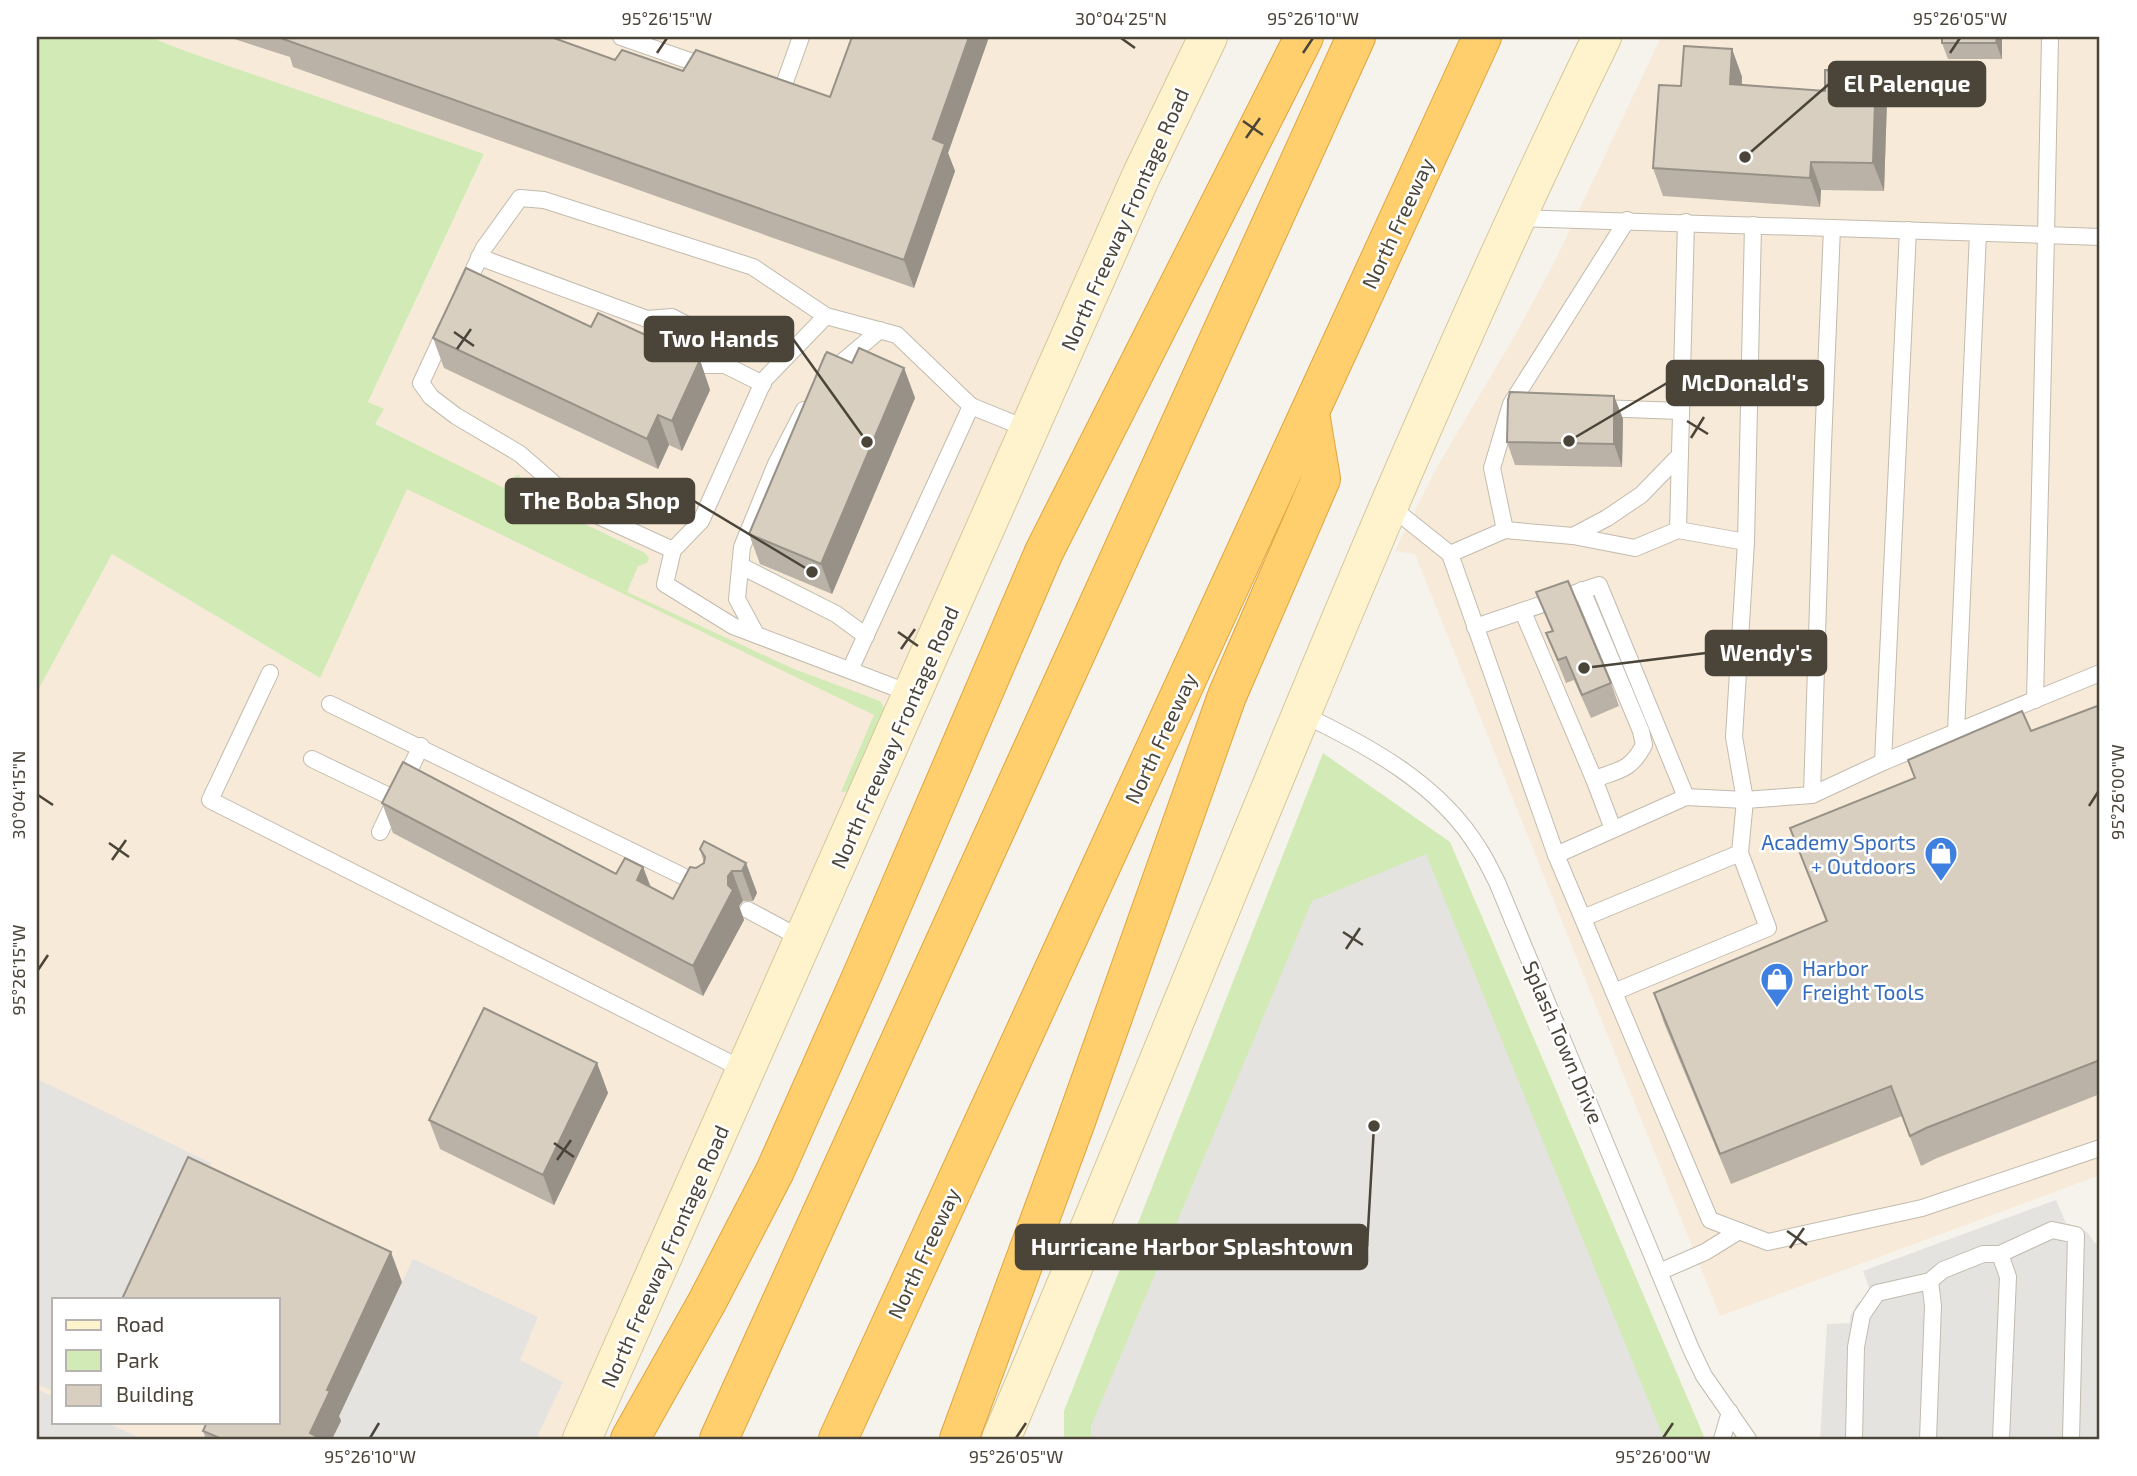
<svg xmlns="http://www.w3.org/2000/svg" width="2137" height="1476" viewBox="0 0 2137 1476" font-family="'Exo 2',sans-serif">
	<rect width="100%" height="100%" fill="#f6f3ec"/>
	<g fill="#f7ead8" fill-rule="evenodd">
		<path d="M149,37H1185L567,1439H37V692L112,554L319,678L423,450L375,424L368,402L484,155L188,52ZM54,1299H278V1422H54Z"/>
		<path d="M1661,37H2100V1175L1720,1316L1415,554L1395,551L1437,467L1514,337L1555,261Z"/>
	</g>
	<g fill="#d2eab5">
		<path d="M37,37H149L188,52L484,154L368,402L384,409L375,424L508,490L516,475H519L534,498L543,504L645,553L649,558L647,563L638,566L627,592L794,669L880,701L884,708L886,734L851,791L841,792L874,715L407,489L320,678L112,554L37,692Z"/>
		<path d="M1323,753L1450,842L1705,1439H1064V1411Z"/>
	</g>
	<g fill="#e5e3e0">
		<path d="M1426,854L1664,1439H1091V1426L1312,901Z"/>
		<path d="M37,1079L211,1163L146,1299H54V1392L37,1384Z"/>
		<path d="M2056,1200L2066,1223L2087,1232L2095,1243L2100,1244V1439H1820L1827,1324L1850,1323V1317L1857,1304L1871,1293L1863,1271Z"/>
		<path d="M413,1259L538,1317L520,1360L563,1382L536,1439H332L341,1421L337,1420Z"/>
		<path d="M37,1389L54,1397V1422H106L142,1439H37Z"/>
	</g>
	<g fill="none" stroke-linecap="round" stroke-linejoin="round">
		<defs>
			<g id="service">
				<path d="M621,37L707,67"/>
				<path d="M775,91L781,93L801,37"/>
				<path d="M1519,218L2046,235L2050,37"/>
				<path d="M479,257L647,319L672,317L712,338L725,365L763,384"/>
				<path d="M464,290L484,248L520,198L544,200L753,267L826,316"/>
				<path d="M446,329L421,383L431,397L456,416L520,454L583,509L673,550"/>
				<path d="M690,365H725"/>
				<path d="M832,373L841,363L880,330"/>
				<path d="M1599,408L1680,411"/>
				<path d="M1390,506L1450,554L1556,855L1686,797L1745,800L1812,795L1883,762L2100,673"/>
				<path d="M1505,530L1573,536L1635,548L1678,530L1746,542"/>
				<path d="M1678,530L1686,222"/>
				<path d="M1573,536L1607,518L1641,495L1680,455"/>
				<path d="M1450,554L1505,530L1492,468L1511,404L1627,220"/>
				<path d="M741,566L836,614L866,636"/>
				<path d="M1582,590L1641,731L1644,745C1631,770 1620,770 1594,779"/>
				<path d="M1523,612L1594,779L1613,829"/>
				<path d="M1475,627L1599,585L1686,797"/>
				<path d="M756,634L737,599L742,547L776,464L804,410"/>
				<path d="M850,670L971,406"/>
				<path d="M270,673L210,800L746,1071"/>
				<path d="M912,694L733,626L665,584L673,550L701,521L764,380L826,316L897,335L971,406L1030,430"/>
				<path d="M2035,700L2046,235L2100,237"/>
				<path d="M330,704L703,886"/>
				<path d="M1300,713C1367,745 1439,783 1479,849C1486,859 1491,871 1497,882L1691,1349L1704,1376L1748,1439"/>
				<path d="M1956,732L1978,233"/>
				<path d="M312,759L395,799"/>
				<path d="M1883,762L1908,230"/>
				<path d="M1812,795L1823,445L1832,228"/>
				<path d="M380,832L421,746"/>
				<path d="M1556,855L1710,1220L1768,1242L1922,1208L2100,1148"/>
				<path d="M748,910L804,940"/>
				<path d="M1583,918L1740,853"/>
				<path d="M1614,992L1768,928L1740,853L1745,800L1734,737L1746,542L1753,225"/>
				<path d="M2000,1254L2008,1277L2001,1439"/>
				<path d="M1659,1272L1705,1252L1739,1231"/>
				<path d="M1722,1439L1730,1412"/>
				<path d="M1854,1439L1856,1347L1862,1315L1877,1293L1930,1281L1943,1270L1983,1254H2000L2052,1230L2076,1235L2071,1439"/>
				<path d="M1928,1439L1933,1306L1930,1281"/>
			</g>
			<g id="secondary">
				<path d="M582,1439L1142,174L1208,37"/>
				<path d="M1001,1439C1201,971 1379,494 1602,37"/>
			</g>
			<g id="motorway">
				<path d="M630,1439L707,1302L775,1171L863,973L1044,552L1304,37"/>
				<path d="M719,1439L1356,37"/>
				<path d="M838,1439L1482,37"/>
				<path d="M959,1439L1075,1124L1227,696L1321,479L1310,413"/>
			</g>
		</defs>
		<use href="#service" stroke="#c2bbae" stroke-width="18"/>
		<use href="#secondary" stroke="#d6c79b" stroke-width="40"/>
		<use href="#motorway" stroke="#e0a43c" stroke-width="40"/>
		<use href="#service" stroke="#fff" stroke-width="16"/>
		<use href="#secondary" stroke="#fff3cd" stroke-width="38"/>
		<use href="#motorway" stroke="#ffcf6e" stroke-width="38"/>
	</g>
	<g fill="#bab2a6">
		<path d="M228,37H551L615,60L830,97L852,37H989L948,153L955,171L914,288L293,67L290,57Z"/>
		<path d="M1942,37H2002V59H1948L1942,43Z"/>
		<path d="M1732,49L1742,77V85L1887,100L1884,191L1821,190L1820,207L1663,196L1653,168L1681,86Z"/>
		<path d="M591,327L700,360L710,390L682,451L669,445L658,469L444,368L433,338Z"/>
		<path d="M852,363L904,368L915,398L832,594L760,564L749,534Z"/>
		<path d="M1614,396L1623,419L1622,467L1515,465L1507,442Z"/>
		<path d="M1536,592L1611,683L1619,706L1591,718L1574,680L1566,683L1546,633L1552,631Z"/>
		<path d="M2100,705V1094L1937,1158L1921,1166L1902,1116L1731,1184L1664,1023L1654,993L1826,922L1790,828L2031,731Z"/>
		<path d="M382,803L616,874L643,867L651,887L673,899L696,868L704,863L700,849L746,863L757,893L753,901H743L739,906L744,920L703,996L393,833Z"/>
		<path d="M597,1063L608,1093L554,1205L440,1149L429,1120Z"/>
		<path d="M402,1282L339,1416L341,1421L332,1439H206L203,1431Z"/>
	</g>
	<g fill="#979187">
		<path d="M969,37H989L948,153L955,171L914,288L904,260L933,139Z"/>
		<path d="M1997,37H2002V59L1996,43Z"/>
		<path d="M1732,49L1742,77L1740,112L1730,84Z"/>
		<path d="M1876,71L1887,100L1884,191L1873,163Z"/>
		<path d="M1811,162L1821,190L1820,207L1810,178Z"/>
		<path d="M700,360L710,390L682,451L672,421Z"/>
		<path d="M904,368L915,398L832,594L821,564Z"/>
		<path d="M1614,396L1623,419L1622,467L1614,444Z"/>
		<path d="M658,415L669,445L658,469L647,439Z"/>
		<path d="M746,863L757,893L753,901L742,871Z"/>
		<path d="M643,867L654,897L637,880Z"/>
		<path d="M732,871L743,901L739,906L744,920L703,996L693,966L728,876Z"/>
		<path d="M597,1063L608,1093L554,1205L543,1175Z"/>
		<path d="M391,1252L402,1282L339,1416L341,1421L332,1439H313L310,1433L327,1390Z"/>
	</g>
	<g fill="#d8cfc1" stroke="#979187" stroke-width="2">
		<path d="M284,37H551L615,60L622,50L683,71L696,50L830,97L852,37H969L933,139L945,144L904,260L283,39Z"/>
		<path d="M1942,37H1997L1996,43H1942Z"/>
		<path d="M1684,46L1732,49L1730,84L1825,91V70L1876,71L1873,163L1811,162L1810,178L1653,168L1659,85L1681,86Z"/>
		<path d="M466,268L591,327L598,313L700,360L672,421L658,415L647,439L433,338Z"/>
		<path d="M859,348L904,368L821,564L749,534L825,355L827,352L852,363Z"/>
		<path d="M1510,392L1614,396V444L1507,442L1508,400Z"/>
		<path d="M1568,581L1611,683L1582,695L1566,657L1558,660L1546,633L1553,631L1536,592Z"/>
		<path d="M2100,705V1060L1926,1128L1910,1136L1891,1086L1720,1154L1654,993L1827,921L1790,828L1915,778L1908,760L2022,711L2031,731Z"/>
		<path d="M403,762L616,874L625,858L643,867L637,880L673,899L690,867L696,868L704,863L705,857L700,849L704,841L746,863L742,871H732L728,876V885L733,890L693,966L382,803Z"/>
		<path d="M484,1008L597,1063L543,1175L429,1120Z"/>
		<path d="M188,1157L391,1252L327,1390L330,1391L310,1433L318,1437L317,1439H222L203,1431L207,1422H278V1299H122Z"/>
	</g>
	<path fill="none" stroke="#4b4439" stroke-width="2.5" d="M1121,38L1135,48M657,53L667,38M1303,53L1313,38M1950,53L1960,38M1243,121L1263,135M1246,138L1260,118M454,332L474,346M457,349L471,329M1687,421L1708,434M1691,438L1704,417M898,632L918,646M901,649L915,629M38,795L53,805M2089,806L2098,792M109,843L129,857M112,860L126,840M1343,932L1363,945M1346,949L1360,928M38,970L48,955M554,1143L574,1157M557,1160L571,1140M1787,1231L1807,1245M1790,1248L1804,1228M370,1438L379,1423M1016,1438L1026,1423M1663,1438L1673,1423"/>
	<defs>
		<symbol id="shop-pin" viewBox="-11 -11 22 30"><path d="M0 17L-7.5 6A9.5 9.5 0 1 1 7.5 6Z" fill="#3f7fe0" stroke="#fff"/><path d="M-5-2.5h2.3a2.7 3.5 0 0 1 5.4 0H5L5.5 6h-11ZM-1.5-2.5h3a1.5 2.3 0 0 0-3 0Z" fill="#fff"/></symbol>
	</defs>
	<g fill-rule="evenodd">
		<use href="#shop-pin" x="1922" y="834" width="38" height="52"/>
		<use href="#shop-pin" x="1758" y="960" width="38" height="52"/>
	</g>
	<g text-anchor="middle" dominant-baseline="central" stroke-width="5" stroke-linejoin="round" paint-order="stroke">
		<g font-size="21" fill="#4b4439" stroke="#fff">
			<text transform="translate(1124 219) rotate(-66)">North Freeway Frontage Road</text>
			<text transform="translate(1397 223) rotate(-65)">North Freeway</text>
			<text transform="translate(894 737) rotate(-66)">North Freeway Frontage Road</text>
			<text transform="translate(1160 738) rotate(-65)">North Freeway</text>
			<text transform="translate(1564 1042) rotate(67)">Splash Town Drive</text>
			<text transform="translate(923 1253) rotate(-65)">North Freeway</text>
			<text transform="translate(664 1256) rotate(-66)">North Freeway Frontage Road</text>
		</g>
		<g font-size="21" fill="#366cbe" stroke="#fff" text-anchor="end">
			<text x="1916" y="841">Academy Sports<tspan x="1916" dy="24">+ Outdoors</tspan></text>
			<text x="1802" y="967" text-anchor="start">Harbor<tspan x="1802" dy="24">Freight Tools</tspan></text>
		</g>
	</g>
	<path fill="none" stroke="#4b4439" stroke-width="2.5" d="M1745 157L1829 84M867 442L793 339M1569 441L1667 383M812 572L694 501M1584 668L1706 653M1374 1126L1367 1247"/>
	<g fill="#4b4439" stroke="#fff" stroke-width="2.5">
		<circle cx="1745" cy="157" r="7"/>
		<circle cx="867" cy="442" r="7"/>
		<circle cx="1569" cy="441" r="7"/>
		<circle cx="812" cy="572" r="7"/>
		<circle cx="1584" cy="668" r="7"/>
		<circle cx="1374" cy="1126" r="7"/>
	</g>
	<g fill="#4b4439" stroke="#4b4439" stroke-width="2.5">
		<rect x="1829" y="62" width="156" height="44" rx="7"/>
		<rect x="645" y="317" width="148" height="44" rx="7"/>
		<rect x="1667" y="361" width="156" height="44" rx="7"/>
		<rect x="506" y="479" width="188" height="44" rx="7"/>
		<rect x="1706" y="631" width="120" height="44" rx="7"/>
		<rect x="1016" y="1225" width="351" height="44" rx="7"/>
	</g>
	<g font-size="23" text-anchor="middle" font-weight="bold" fill="#fff">
		<text x="1907" y="92">El Palenque</text>
		<text x="719" y="347">Two Hands</text>
		<text x="1745" y="391">McDonald's</text>
		<text x="600" y="509">The Boba Shop</text>
		<text x="1766" y="661">Wendy's</text>
		<text x="1192" y="1255">Hurricane Harbor Splashtown</text>
	</g>
	<rect width="2137" height="1476" fill="none" stroke="#ffffff" stroke-width="77"/>
	<rect x="52" y="1298" width="228" height="126" fill="#ffffff" stroke="#b7b4b0" stroke-width="2"/>
	<rect x="66" y="1320" width="35" height="10" fill="#fff3cd" stroke="#b7b4b0" stroke-width="2"/>
	<text x="116" y="1332" font-size="21" fill="#4b4439">Road</text>
	<rect x="66" y="1350" width="35" height="21" fill="#d2eab5" stroke="#b7b4b0" stroke-width="2"/>
	<text x="116" y="1368" font-size="21" fill="#4b4439">Park</text>
	<rect x="66" y="1385" width="35" height="21" fill="#d8cfc1" stroke="#b7b4b0" stroke-width="2"/>
	<text x="116" y="1402" font-size="21" fill="#4b4439">Building</text>
	<rect x="38" y="38" width="2060" height="1400" fill="none" stroke="#4b4439" stroke-width="2.5"/>
	<g font-size="18" text-anchor="middle" fill="#4b4439">
		<text x="667" y="25">95°26'15"W</text>
		<text x="1121" y="25">30°04'25"N</text>
		<text x="1313" y="25">95°26'10"W</text>
		<text x="1960" y="25">95°26'05"W</text>
		<text transform="translate(2118 792) rotate(-90)" y="6">95°26'00"W</text>
		<text transform="translate(19 795) rotate(-90)" y="6">30°04'15"N</text>
		<text transform="translate(19 970) rotate(-90)" y="6">95°26'15"W</text>
		<text x="370" y="1463">95°26'10"W</text>
		<text x="1016" y="1463">95°26'05"W</text>
		<text x="1663" y="1463">95°26'00"W</text>
	</g>
</svg>
